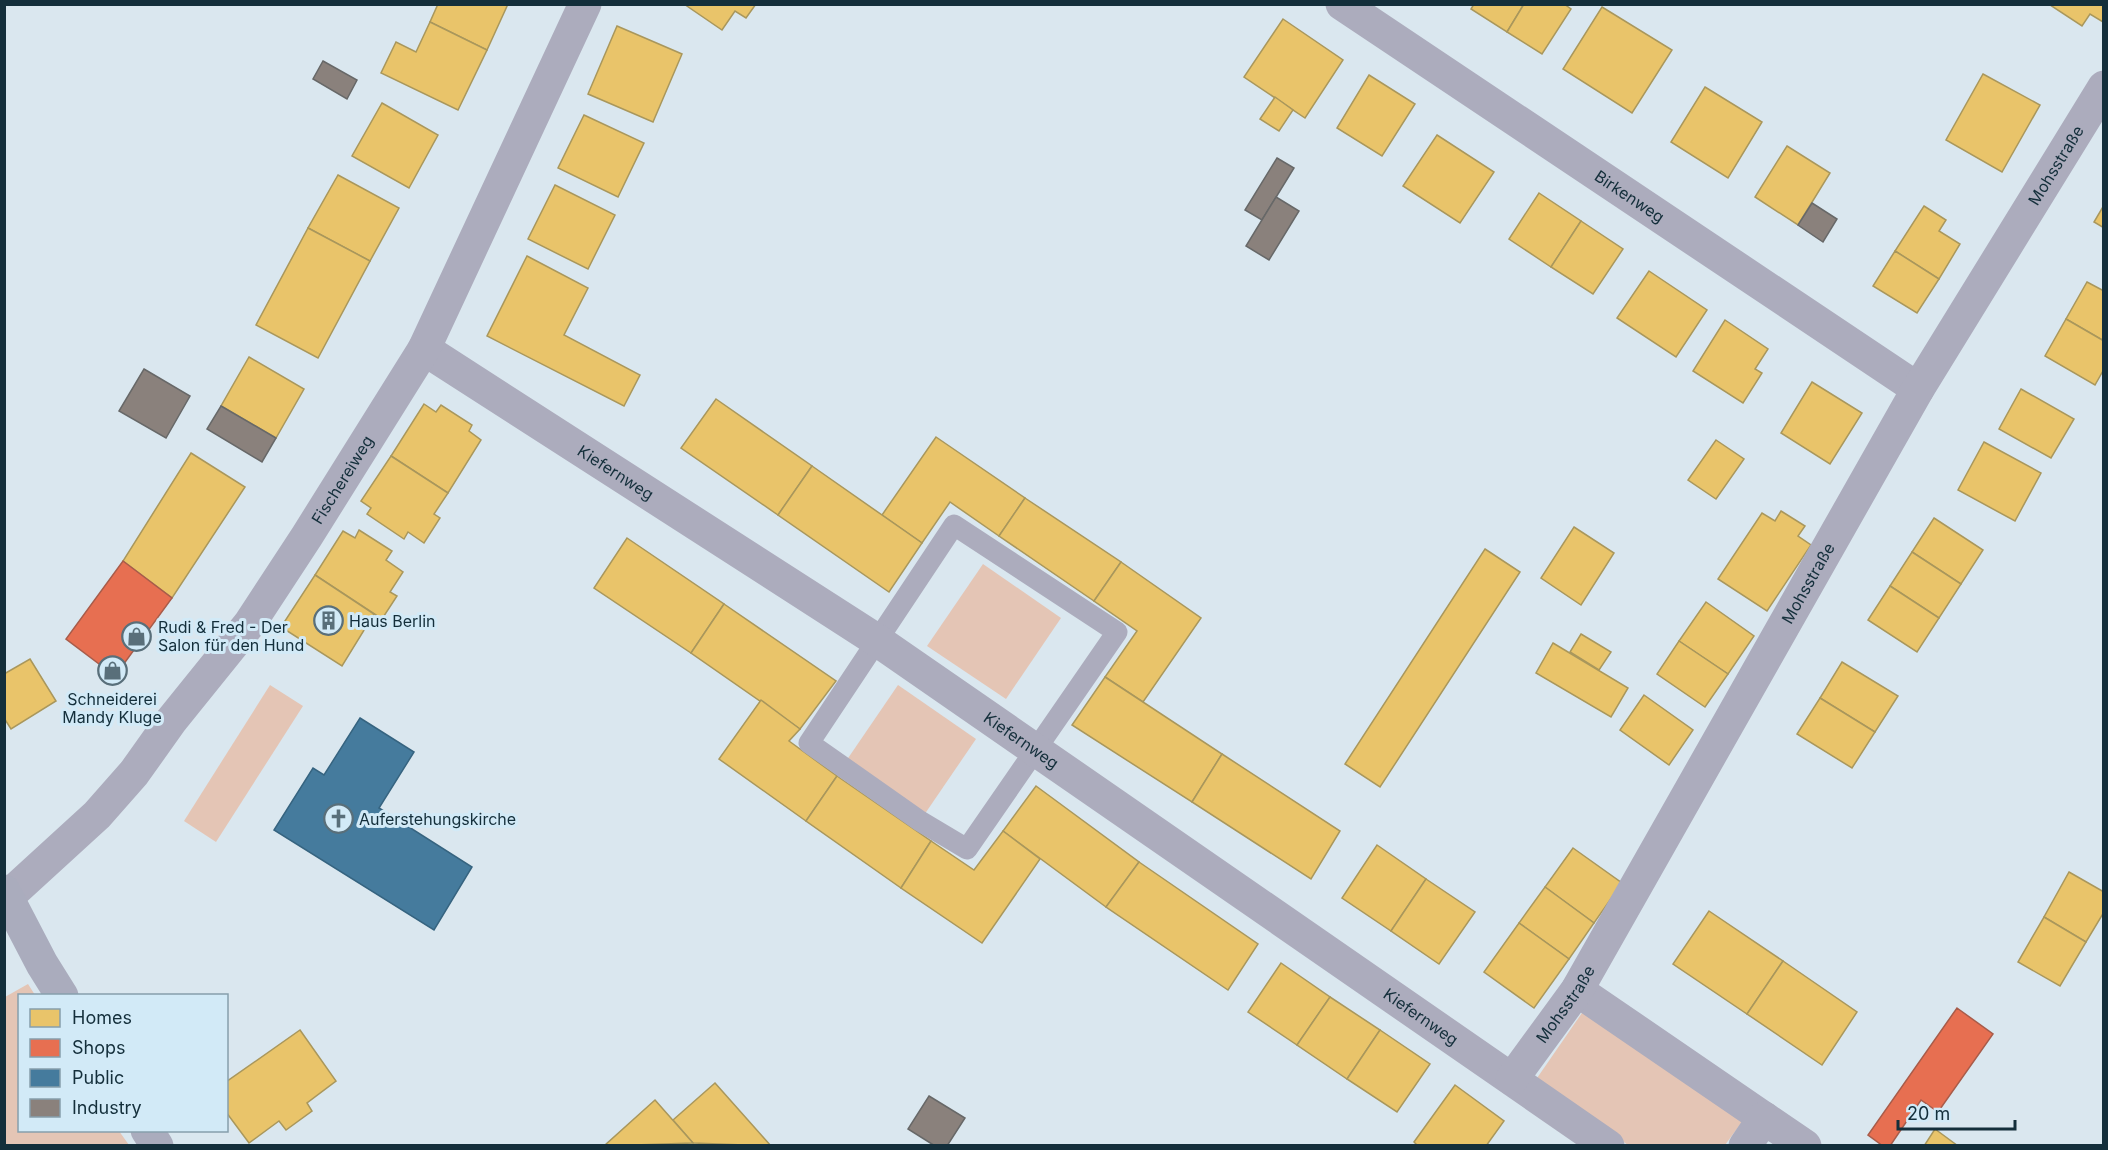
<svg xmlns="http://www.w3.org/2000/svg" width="2108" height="1150" viewBox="0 0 2108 1150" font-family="Inter,sans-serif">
	<rect width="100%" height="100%" fill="#dae7ef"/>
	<g fill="#e4c5b5">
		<path d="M983,564L1061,618L1006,699L927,646Z"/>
		<path d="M270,685L303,706L216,842L184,821Z"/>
		<path d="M898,685L976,739L920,821L842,767Z"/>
		<path d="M28,984L35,995L20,996V1130L119,1131L129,1145H5V997Z"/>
		<path d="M1584,1010L1742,1122L1725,1145H1628L1535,1081Z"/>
	</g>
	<g fill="#e9c46a" stroke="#a9975c" stroke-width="1.5">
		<path d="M438,4H508L487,50L430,22Z"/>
		<path d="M684,4H756L746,18L735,11L722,30Z"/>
		<path d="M1474,4H1524L1507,32L1471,9Z"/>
		<path d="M1524,4H1564L1571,9L1542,54L1507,32Z"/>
		<path d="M2104,4L2103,22L2090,14L2082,26L2050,5Z"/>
		<path d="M1602,7L1672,50L1632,113L1563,69Z"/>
		<path d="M1283,19L1343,60L1305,118L1244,77Z"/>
		<path d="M430,22L487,50L458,110L381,73L396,42L416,52Z"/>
		<path d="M617,26L682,54L653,122L588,94Z"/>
		<path d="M1983,74L2040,105L2002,172L1946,140Z"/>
		<path d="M1369,75L1415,104L1382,156L1337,128Z"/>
		<path d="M1705,87L1762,122L1728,178L1671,142Z"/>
		<path d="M1275,97L1293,110L1279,131L1260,119Z"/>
		<path d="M382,103L438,135L409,188L352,156Z"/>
		<path d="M584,115L644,143L618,197L558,168Z"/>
		<path d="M1437,135L1494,172L1460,223L1403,186Z"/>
		<path d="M1787,146L1830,173L1798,225L1755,197Z"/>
		<path d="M338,175L399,208L370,261L308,228Z"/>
		<path d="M555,185L615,215L588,269L528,239Z"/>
		<path d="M1539,193L1581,221L1551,267L1509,239Z"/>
		<path d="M2104,205V228L2094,222Z"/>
		<path d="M1924,206L1946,220L1939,231L1960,244L1939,279L1895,251Z"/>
		<path d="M1581,221L1623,249L1593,294L1551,267Z"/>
		<path d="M308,228L370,261L318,358L256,325Z"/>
		<path d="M1895,251L1939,279L1917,313L1873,286Z"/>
		<path d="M527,256L588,288L564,335L640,375L624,406L487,336Z"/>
		<path d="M1649,271L1707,310L1676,357L1617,318Z"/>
		<path d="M2087,282L2104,291V341L2066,319Z"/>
		<path d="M2066,319L2104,341V369L2095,385L2045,356Z"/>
		<path d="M1725,320L1768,349L1755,369L1762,373L1743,403L1693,371Z"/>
		<path d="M249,357L304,389L276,438L221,406Z"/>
		<path d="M1812,382L1862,413L1830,464L1781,433Z"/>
		<path d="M2021,389L2074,419L2051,458L1999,429Z"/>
		<path d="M716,399L812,466L778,515L681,448Z"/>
		<path d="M424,404L436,412L441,405L472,425L469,431L481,440L448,493L391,456Z"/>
		<path d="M936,437L1025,498L999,536L950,502L922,543L882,515Z"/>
		<path d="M1716,440L1744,459L1716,499L1688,480Z"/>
		<path d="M1984,442L2041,473L2015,521L1958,490Z"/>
		<path d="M191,453L245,487L172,598L123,561Z"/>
		<path d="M391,456L448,493L434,514L440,518L424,543L408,532L404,539L367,514L371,508L361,501Z"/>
		<path d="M812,466L922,543L889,592L778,515Z"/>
		<path d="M1025,498L1121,562L1094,601L999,536Z"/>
		<path d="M1781,511L1805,526L1798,536L1811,545L1767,611L1718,579L1762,513L1775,521Z"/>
		<path d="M1934,518L1983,550L1961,584L1912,552Z"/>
		<path d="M1574,527L1614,553L1581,605L1541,578Z"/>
		<path d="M359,530L392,551L386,560L403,572L390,592L397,596L382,619L315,575L343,531L355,538Z"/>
		<path d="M627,538L724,604L691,653L594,588Z"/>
		<path d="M1485,549L1520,572L1380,787L1345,764Z"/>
		<path d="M1912,552L1961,584L1939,618L1890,586Z"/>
		<path d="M1121,562L1201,618L1143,702L1105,677L1137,631L1094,601Z"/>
		<path d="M315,575L374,614L342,666L281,627Z"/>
		<path d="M1890,586L1939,618L1917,652L1868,620Z"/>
		<path d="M1706,602L1754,636L1728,674L1679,641Z"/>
		<path d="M724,604L836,681L800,729L691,653Z"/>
		<path d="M1581,634L1611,652L1599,670L1570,652Z"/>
		<path d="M1679,641L1728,674L1705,707L1657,674Z"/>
		<path d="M1553,643L1628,688L1611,717L1536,673Z"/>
		<path d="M30,659L56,701L11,729L4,718V674Z"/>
		<path d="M1842,662L1898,696L1875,732L1820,698Z"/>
		<path d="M1105,677L1222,754L1192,802L1072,725Z"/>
		<path d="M1644,695L1693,730L1669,765L1620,730Z"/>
		<path d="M1820,698L1875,732L1852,768L1797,734Z"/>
		<path d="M761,700L800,729L789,741L837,776L806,821L719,759Z"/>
		<path d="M1222,754L1340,831L1311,879L1192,802Z"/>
		<path d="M837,776L931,841L901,888L806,821Z"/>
		<path d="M1036,786L1139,862L1106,907L1003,831Z"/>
		<path d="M1003,831L1040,859L982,943L901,888L931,841L974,870Z"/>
		<path d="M1377,845L1426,879L1391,931L1342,898Z"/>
		<path d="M1573,848L1622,883L1594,923L1545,887Z"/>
		<path d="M1139,862L1258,944L1228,990L1106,907Z"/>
		<path d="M2069,872L2104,892V912L2086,942L2044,917Z"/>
		<path d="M1426,879L1475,912L1439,964L1391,931Z"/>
		<path d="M1545,887L1594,923L1569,959L1519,923Z"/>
		<path d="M1709,911L1783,961L1747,1014L1673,964Z"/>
		<path d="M2044,917L2086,942L2060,986L2018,962Z"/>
		<path d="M1519,923L1569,959L1534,1008L1484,972Z"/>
		<path d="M1783,961L1857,1012L1822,1065L1747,1014Z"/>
		<path d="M1281,963L1330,997L1297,1045L1248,1012Z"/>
		<path d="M1330,997L1380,1030L1347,1079L1297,1045Z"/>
		<path d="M300,1030L336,1081L307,1103L312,1111L286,1130L279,1121L249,1143L226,1112V1082Z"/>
		<path d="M1380,1030L1430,1064L1397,1112L1347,1079Z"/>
		<path d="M715,1083L771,1146L693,1143L673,1120Z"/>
		<path d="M1455,1085L1504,1121L1486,1146H1418L1414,1142Z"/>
		<path d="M655,1100L693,1143L604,1146Z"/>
		<path d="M1935,1129L1958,1146H1924Z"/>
	</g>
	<g fill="#e76f51" stroke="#a85c4a" stroke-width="1.5">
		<path d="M123,561L172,598L115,676L66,639Z"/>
		<path d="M1957,1008L1993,1034L1938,1112L1921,1100L1890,1146H1883L1868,1135Z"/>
	</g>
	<path fill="#457b9d" stroke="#366480" stroke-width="1.5" d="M360,718L414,752L379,808L472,867L434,930L274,830L313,768L324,775Z"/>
	<g fill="#8a817c" stroke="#676868" stroke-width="1.5">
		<path d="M323,61L357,80L347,99L313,79Z"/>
		<path d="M1277,158L1294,168L1262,220L1245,210Z"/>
		<path d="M1276,197L1299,211L1269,260L1246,246Z"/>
		<path d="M1812,203L1837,219L1823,242L1798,225Z"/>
		<path d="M144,369L190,396L166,438L119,411Z"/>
		<path d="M221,406L276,438L262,462L207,429Z"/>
		<path d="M929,1096L965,1118L947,1146H935L908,1129Z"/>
	</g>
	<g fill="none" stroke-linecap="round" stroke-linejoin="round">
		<path stroke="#acacbd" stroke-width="21" d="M954,525L1117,632L967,849L920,821L809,743Z"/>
		<g stroke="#acacbd" stroke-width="33">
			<path id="s1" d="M1342,4L1918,389"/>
			<path id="s2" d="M424,349L878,641L1608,1146"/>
			<path id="s3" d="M4,900L97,815L134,773L171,721L250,623L307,536L424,349L585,4"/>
			<path d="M1577,990L1764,1118"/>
			<path id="s4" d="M1512,1079L1577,990L1918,389L2104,87"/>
			<path d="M1745,1146L1764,1118L1805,1146"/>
		</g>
		<g stroke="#aaacbd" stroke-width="33">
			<path d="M4,891L42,964L62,996"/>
			<path d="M147,1130L157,1146"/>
		</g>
	</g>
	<defs>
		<symbol id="building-ring" viewBox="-11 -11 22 22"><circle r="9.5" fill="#d2eaf7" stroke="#596f7a" stroke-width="1.5"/><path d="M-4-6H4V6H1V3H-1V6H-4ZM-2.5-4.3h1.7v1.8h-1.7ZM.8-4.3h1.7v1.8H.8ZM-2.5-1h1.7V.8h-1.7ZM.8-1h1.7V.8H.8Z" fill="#596f7a"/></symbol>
		<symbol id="shop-ring" viewBox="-11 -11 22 22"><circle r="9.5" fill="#d2eaf7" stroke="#596f7a" stroke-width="1.5"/><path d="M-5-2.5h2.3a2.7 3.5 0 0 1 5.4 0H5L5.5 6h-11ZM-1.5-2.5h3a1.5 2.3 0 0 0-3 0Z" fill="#596f7a"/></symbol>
		<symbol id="church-ring" viewBox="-11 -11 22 22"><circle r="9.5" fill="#d2eaf7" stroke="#596f7a" stroke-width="1.5"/><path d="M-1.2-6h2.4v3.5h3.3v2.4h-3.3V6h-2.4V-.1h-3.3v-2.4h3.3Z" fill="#596f7a"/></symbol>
	</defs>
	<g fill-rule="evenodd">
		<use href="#building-ring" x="312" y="604" width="33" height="33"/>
		<use href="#shop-ring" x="120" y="620" width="33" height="33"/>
		<use href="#shop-ring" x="96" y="654" width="33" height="33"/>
		<use href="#church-ring" x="322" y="802" width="33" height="33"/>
	</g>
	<g text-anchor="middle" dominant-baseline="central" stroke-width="6" stroke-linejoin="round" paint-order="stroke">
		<g font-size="16" fill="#142f3b" stroke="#d2eaf7">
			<text stroke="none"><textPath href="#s4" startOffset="1064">Mohsstraße</textPath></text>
			<text stroke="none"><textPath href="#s1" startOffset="346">Birkenweg</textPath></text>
			<text stroke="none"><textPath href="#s2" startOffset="228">Kiefernweg</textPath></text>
			<text stroke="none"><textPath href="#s3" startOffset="542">Fischereiweg</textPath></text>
			<text stroke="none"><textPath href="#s4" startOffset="578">Mohsstraße</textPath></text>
			<text stroke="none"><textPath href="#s2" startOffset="714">Kiefernweg</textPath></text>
			<text stroke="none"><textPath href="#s4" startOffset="92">Mohsstraße</textPath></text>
			<text stroke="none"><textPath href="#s2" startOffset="1200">Kiefernweg</textPath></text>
		</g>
		<g font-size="16" fill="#142f3b" stroke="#d2eaf7" text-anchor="start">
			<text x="349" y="621">Haus Berlin</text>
			<text x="158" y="627">Rudi &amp; Fred - Der<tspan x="158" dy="18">Salon für den Hund</tspan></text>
			<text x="112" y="699" text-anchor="middle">Schneiderei<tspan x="112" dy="18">Mandy Kluge</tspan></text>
			<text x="359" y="819">Auferstehungskirche</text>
		</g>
	</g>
	<rect width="2108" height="1150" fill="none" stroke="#142f3b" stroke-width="12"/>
	<rect x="18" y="994" width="210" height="138" fill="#d2eaf7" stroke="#869fac" stroke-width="1.5"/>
	<rect x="30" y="1009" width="30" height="18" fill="#e9c46a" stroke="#869fac" stroke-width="1.5"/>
	<text x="72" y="1024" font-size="18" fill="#142f3b">Homes</text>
	<rect x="30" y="1039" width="30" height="18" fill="#e76f51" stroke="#869fac" stroke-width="1.5"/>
	<text x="72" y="1054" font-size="18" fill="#142f3b">Shops</text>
	<rect x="30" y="1069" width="30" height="18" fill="#457b9d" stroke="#869fac" stroke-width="1.5"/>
	<text x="72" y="1084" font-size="18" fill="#142f3b">Public</text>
	<rect x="30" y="1099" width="30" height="18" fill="#8a817c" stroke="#869fac" stroke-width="1.5"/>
	<text x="72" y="1114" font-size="18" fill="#142f3b">Industry</text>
	<path d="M1898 1120v9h117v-9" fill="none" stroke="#142f3b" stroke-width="3"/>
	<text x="1907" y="1120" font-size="18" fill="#142f3b" stroke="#d2eaf7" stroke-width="4.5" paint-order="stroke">20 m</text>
</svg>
